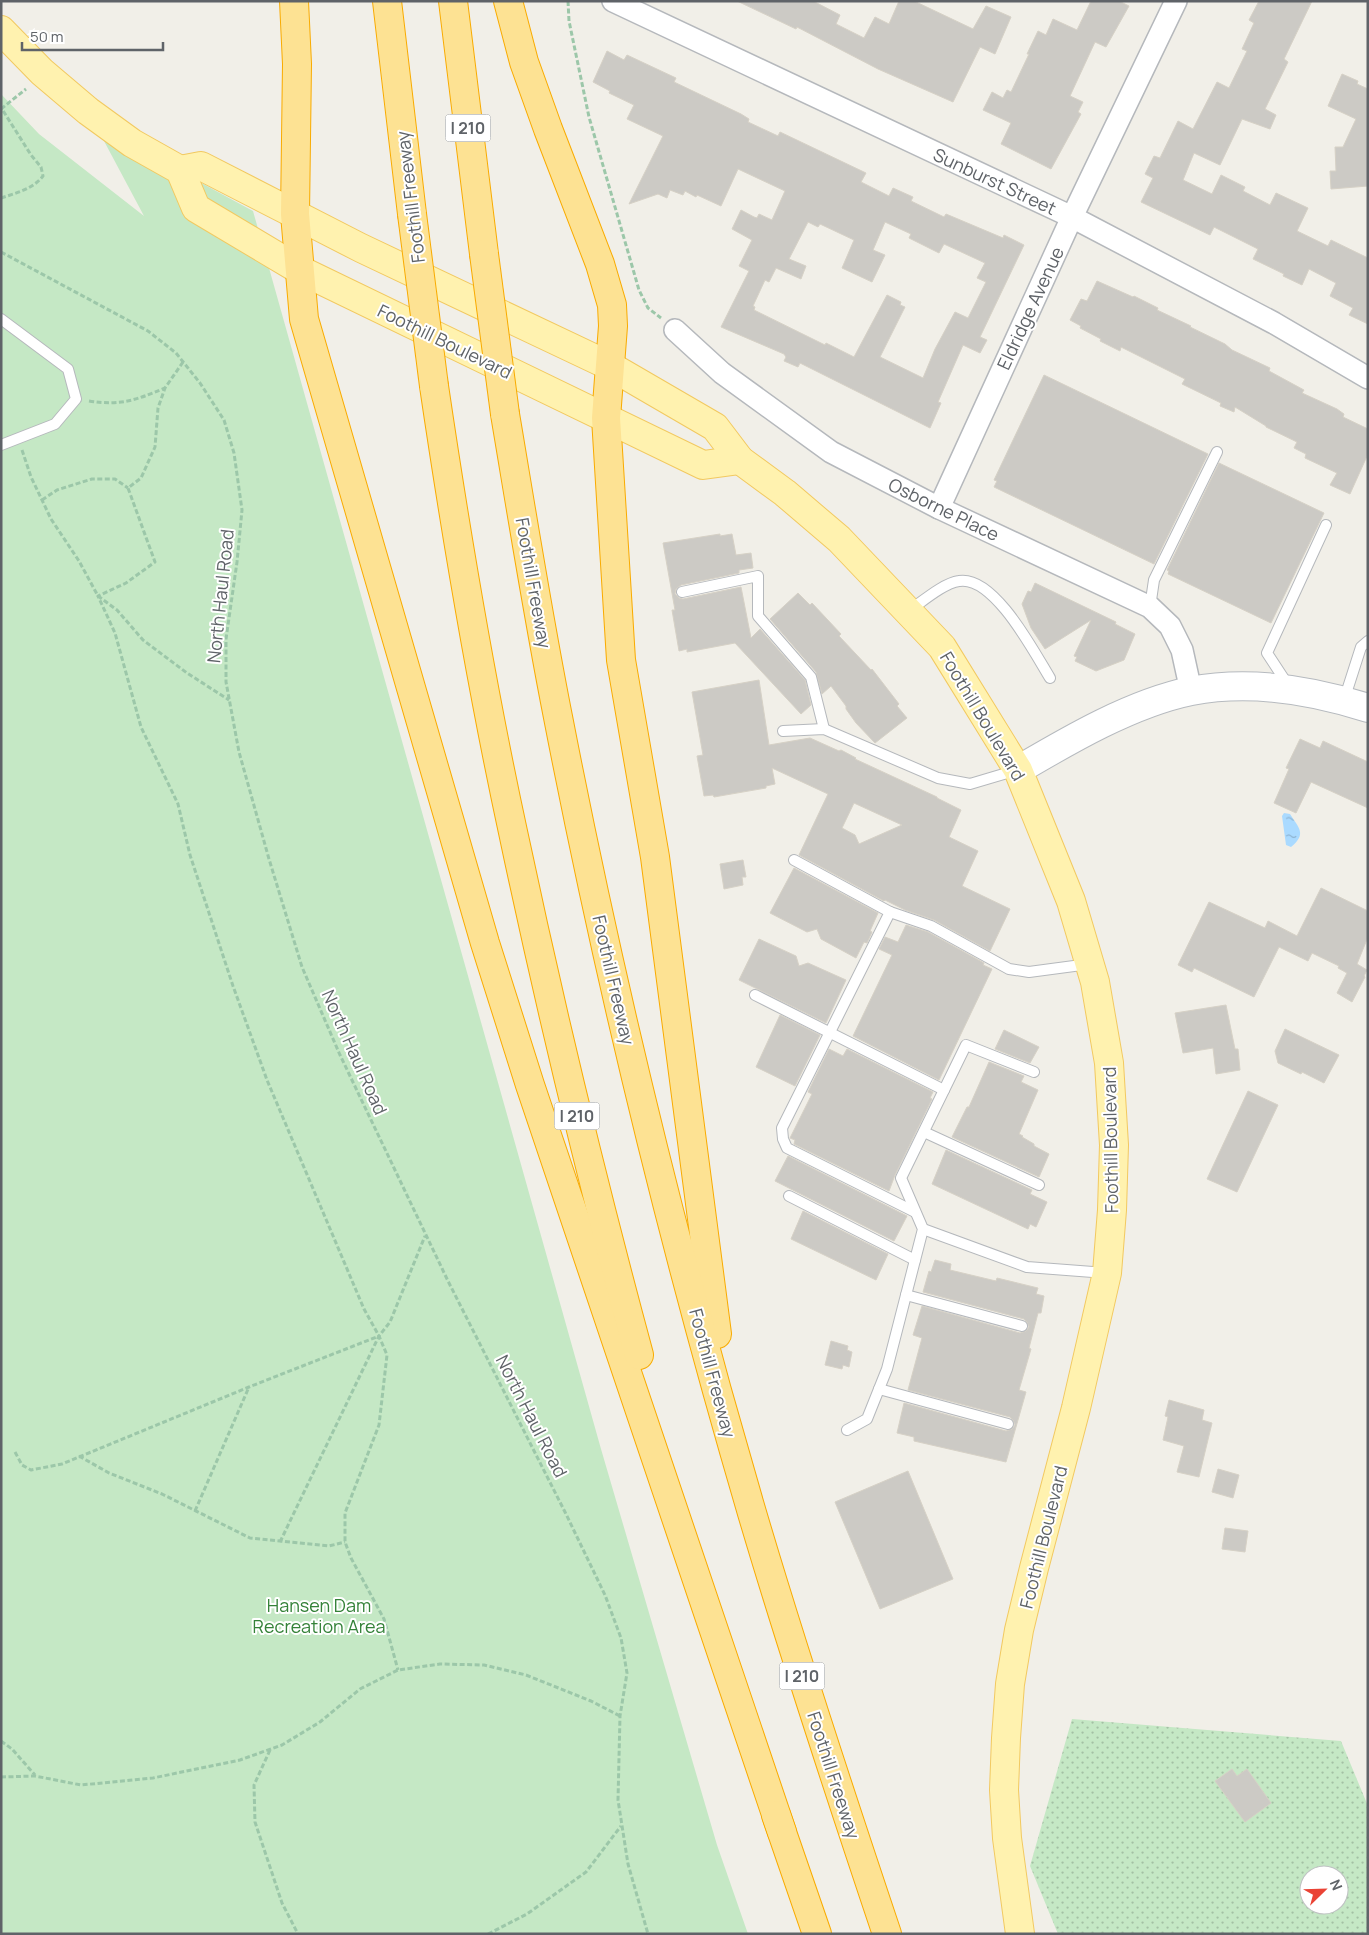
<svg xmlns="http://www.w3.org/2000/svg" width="1369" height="1935" viewBox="0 0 1369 1935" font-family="Manrope,sans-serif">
	<defs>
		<pattern id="grass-dots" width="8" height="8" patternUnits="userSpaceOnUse" patternTransform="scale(1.25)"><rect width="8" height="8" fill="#c5e8c5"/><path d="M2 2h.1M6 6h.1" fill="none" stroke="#a3c0a4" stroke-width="1.8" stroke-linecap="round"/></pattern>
		<pattern id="water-ripples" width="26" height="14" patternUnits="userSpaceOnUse" patternTransform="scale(1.25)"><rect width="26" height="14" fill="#aadaff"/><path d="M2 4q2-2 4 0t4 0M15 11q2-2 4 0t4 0" fill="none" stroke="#8eb4d2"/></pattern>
	</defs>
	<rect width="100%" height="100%" fill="#f1efe8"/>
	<path fill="url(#grass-dots)" fill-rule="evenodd" d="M1072,1719L1341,1741L1368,1806V1934H1058L1030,1866ZM1309,1875H1339V1905H1309Z"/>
	<path fill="#c5e8c5" d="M1,94L39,134L144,216L96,126L253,211L601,1449L717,1845L748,1934H1Z"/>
	<path fill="url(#water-ripples)" d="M1284,813L1290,814C1299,828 1307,834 1291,847L1286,845L1282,816Z"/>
	<g fill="#cccac5" stroke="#d6d1c6" fill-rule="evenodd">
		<path d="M737,1H813L840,15L836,24L864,38L875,17L889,24L899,1H914L973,29L986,6L1011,17L995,54L980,47L953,102L878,69L797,27L796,29Z"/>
		<path d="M1091,1H1119L1129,6L1106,47L1095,42L1070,96L1083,102L1078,112L1081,114L1051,169L1001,144L1011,123L983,110L992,92L1003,98L1007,90L1011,92L1029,54H1027L1038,31L1046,35L1053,19L1077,30Z"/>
		<path d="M1259,1H1312L1284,59L1288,62L1265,109L1276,115L1270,129L1242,119L1220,165L1194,153L1183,180L1212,194L1221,175L1245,187L1243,191L1270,205L1276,193L1308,208L1297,231L1328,246L1331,240L1368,258V324L1349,315L1353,308L1330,296L1336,283L1309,269L1302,285L1283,276L1284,274L1253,259L1258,249L1214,227L1210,235L1141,202L1153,178L1145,174L1154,156L1160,158L1178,121L1193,129L1217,82L1229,88L1247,51L1242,49L1254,23L1249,20Z"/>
		<path d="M607,51L624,60L627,55L676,78L674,82L741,114L749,119L748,122L778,136L780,132L866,173L861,182L889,196L893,188L913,197L911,201L944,217L946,214L1003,238L1004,235L1024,245L980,337L987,340L980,353L963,345L938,402L941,403L930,428L800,363L798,367L784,361L786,357L784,354L721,327L749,271L739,266L752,240L732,229L741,210L754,217L757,218L759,214L772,220L785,191L738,169L721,206L697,195L696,197L685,191L683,195L670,190L667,198L658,194L629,204L663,136L627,119L634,105L609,93L610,91L593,82ZM808,222L818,227L820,224L854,240L842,268L872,282L885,255L873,250L885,222L911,234L909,238L939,253L944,244L985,263L977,278L986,282L968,318L955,312L935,349L923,378L880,357L905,307L900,305L901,302L887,295L854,357L826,343L825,345L754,310L755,307L753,306L765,280L769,282L776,268L801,279L806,266L789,259Z"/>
		<path d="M1342,74L1358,81L1357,84L1368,89V186L1331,189L1330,171H1336L1335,147H1343L1356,119L1328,106Z"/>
		<path d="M1097,281L1133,297L1134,296L1158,308L1157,310L1191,326L1190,327L1225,344L1232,350L1270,368L1269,371L1304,390L1302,393L1337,409L1344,414L1343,417L1368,429V454L1350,494L1330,485L1337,473L1305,458L1306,454L1294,448L1297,442L1266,427V426L1235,407L1234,412L1220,406L1221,403L1182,384L1185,379L1121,347L1120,351L1100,341L1101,339L1080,328L1081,326L1070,320L1081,299L1087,301Z"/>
		<path d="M1044,375L1208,454L1154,564L994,487L997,481L994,480Z"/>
		<path d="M1219,463L1324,513L1271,623L1168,574L1169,571L1167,570Z"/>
		<path d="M720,534V536L732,534L736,555L751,553L753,568L739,570V573L681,585L676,589L675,594L679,598L683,599L741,587L751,638L760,629L805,680L811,705L801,714L735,643L687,652V649L679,651L672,610H675L663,543Z"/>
		<path d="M1035,583L1116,622L1115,624L1135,634L1124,660L1096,671L1075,661L1077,657L1074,656L1091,620L1045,649L1031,628L1022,604L1028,591L1031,592Z"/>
		<path d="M798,593L810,605L812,603L841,634L839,636L871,670L872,669L899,704L897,706L907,718L875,743L856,723L846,709V706L831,686L822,694L816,672L770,619Z"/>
		<path d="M759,680L769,745L810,738L839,751L841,750L856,758L855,759L937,797V798L961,810L949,837L978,851L962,886L1010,909L990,951L934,920L905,910L885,900L884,901L799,855L828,794L772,768L775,784L766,786V788L714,797L713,795L704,796L697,756L703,755L692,692ZM854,803L902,825L859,844L855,835L842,828Z"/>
		<path d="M1300,739L1320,748L1323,741L1368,762V808L1311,782L1296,813L1274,803L1289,769L1286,768Z"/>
		<path d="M743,860L746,877H742L743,885L724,889L720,864Z"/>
		<path d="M794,868L878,913L870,931L872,932L867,943L864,942L856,958L821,939L817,929L807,932L770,913Z"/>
		<path d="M1321,888L1368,911V937L1357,964L1367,970L1364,976L1365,977L1352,1002L1337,993L1347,973L1338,968L1339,966L1312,953L1308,961L1279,947L1254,997L1194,968L1192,972L1178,965L1209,902L1265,928L1268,921L1297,936Z"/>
		<path d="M906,925L928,932L984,963L983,965L992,969L939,1080L853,1036L892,955L879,949L885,937L898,942Z"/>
		<path d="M759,939L796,956L799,966L808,963L846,980L826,1023L739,980Z"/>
		<path d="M1226,1005L1235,1049H1238L1240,1070L1216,1074L1213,1048L1183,1053L1175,1013Z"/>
		<path d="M780,1015L820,1035L795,1086L756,1067Z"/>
		<path d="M1285,1029L1339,1055L1324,1083L1302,1072L1301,1074L1278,1063L1275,1051Z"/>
		<path d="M1004,1030L1039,1047L1030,1063L995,1049Z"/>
		<path d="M829,1049L843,1056L847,1049L933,1092L930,1098L932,1099L895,1175L889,1191L794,1144L795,1140L790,1138L812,1094L808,1092Z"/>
		<path d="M989,1062L1024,1076L1021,1082L1038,1090L1019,1134L1023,1136L1022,1137L1034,1144V1146L1049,1154L1039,1177L952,1137L967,1107H969Z"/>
		<path d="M1248,1091L1278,1105L1237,1192L1207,1179Z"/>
		<path d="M946,1150L1032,1190L1030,1194L1047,1202L1036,1227L1030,1224L1028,1229L932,1184Z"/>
		<path d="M788,1156L907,1216L894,1241L775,1181Z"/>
		<path d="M803,1211L888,1254L876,1280L791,1239Z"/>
		<path d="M935,1260L951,1264L950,1270L996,1281L997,1278L1038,1288L1036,1294L1044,1296L1041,1313H1038L1029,1348L1031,1349L1019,1390L1026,1392L1006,1462L914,1441V1437L897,1433L904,1403L1006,1431L1012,1429L1015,1425L1013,1420L1010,1417L908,1390L922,1338L913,1335L922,1306L1020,1333L1026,1331L1029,1327L1027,1322L1024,1319L923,1292L929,1271L931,1272Z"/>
		<path d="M831,1341L848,1346L847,1350L852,1352L849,1367L843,1365L842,1369L825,1365Z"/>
		<path d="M1169,1400L1204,1410L1202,1420L1212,1423L1199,1477L1177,1472L1184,1446L1163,1440L1168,1417L1165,1416Z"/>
		<path d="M1218,1469L1239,1475L1233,1498L1212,1492Z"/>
		<path d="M908,1471L953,1579L880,1609L835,1502Z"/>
		<path d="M1225,1528L1248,1531L1245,1552L1222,1549Z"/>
		<path d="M1232,1769L1237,1776L1247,1769L1271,1803L1245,1822L1215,1781Z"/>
	</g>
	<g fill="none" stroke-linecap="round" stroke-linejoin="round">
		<defs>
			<g id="lane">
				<path d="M1,319L68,369L76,399L55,424L1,445"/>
				<path d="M682,592L758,576V616L811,677L824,729"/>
				<path d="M1150,607L1154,580L1217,452"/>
				<path d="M910,610C923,601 944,583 959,581C994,575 1034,652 1050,678"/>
				<path d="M1288,685L1267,653L1326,525"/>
				<path d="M1344,700L1361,647L1368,641"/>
				<path d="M783,731L824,729L938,778L970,784L1017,770"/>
				<path d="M794,860L890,912L782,1128L783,1139L787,1148L915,1212"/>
				<path d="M890,912L931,926L1009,969L1029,972L1089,964"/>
				<path d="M755,995L944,1090"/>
				<path d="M924,1132L1039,1185"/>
				<path d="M789,1196L915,1260"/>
				<path d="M923,1229L1027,1267L1106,1273"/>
				<path d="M906,1295L1022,1326"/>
				<path d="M879,1389L1008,1424"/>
				<path d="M847,1430L867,1419L887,1369L923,1229L901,1178L966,1045L1034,1072"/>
			</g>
			<g id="street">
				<path d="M613,1L1072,217L1274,323L1368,378"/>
				<path d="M675,330L722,373L831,452L939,508L1150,607L1170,626L1182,650L1191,691"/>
				<path d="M939,508L1072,217L1176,1"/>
			</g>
			<path id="secondary" d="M1018,770C1069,740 1132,703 1191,691C1249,680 1312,690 1368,708"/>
			<g id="primary">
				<path d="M1,30L42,72L88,111L132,143L180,170L196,208L300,270L703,465L740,460"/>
				<path d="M180,170L201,166L361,248L610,366L715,427L740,460L785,493L839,539L942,647L1018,770L1071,901L1095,982L1109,1063L1114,1145L1112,1210L1107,1273L1076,1408L1034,1568L1019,1630L1010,1684L1006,1738L1004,1790L1007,1838L1020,1934"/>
			</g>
			<g id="highway">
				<path d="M294,1L297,64L295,214L304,319L485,943L530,1085L782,1832"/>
				<path d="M387,1L412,214"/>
				<path d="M453,1L484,254"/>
				<path d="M508,1L524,62L548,129L600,264L612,305L613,326L606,418L621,660L655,857L717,1334"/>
				<path d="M434,386C456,535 481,684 513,832C550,1007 592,1181 639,1355"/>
				<path d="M505,414C522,515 538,616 558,717C610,985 675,1251 752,1513C794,1655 840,1794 887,1934"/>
				<path d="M776,1815L817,1934"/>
			</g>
		</defs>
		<use href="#lane" stroke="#b5b8bc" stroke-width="12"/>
		<use href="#street" stroke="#b5b8bc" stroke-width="24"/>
		<use href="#secondary" stroke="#b6babf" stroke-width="30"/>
		<use href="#primary" stroke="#f2c960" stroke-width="30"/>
		<use href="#highway" stroke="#f9ab00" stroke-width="30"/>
		<g stroke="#9cc7a9" stroke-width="3" stroke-dasharray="5 2.5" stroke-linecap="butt">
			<path d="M568,1L569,21L589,117L639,290L648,308L661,318"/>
			<path d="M1,109L26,89"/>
			<path d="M1,198C16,193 33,189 43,176L41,167L31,155L2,109"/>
			<path d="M1,252L148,331L176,353L200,383L224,420L234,453L242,510L237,562L226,639V682L239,752L269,859L302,967L340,1055L448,1281L565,1512L605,1595L621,1638L627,1673L620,1716L618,1800L628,1864L648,1934"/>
			<path d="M183,362L165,388L158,408L155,447L141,478L128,488L155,562L126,583L98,596L115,633L141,727L178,804L190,855L233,986L267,1080L364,1309L379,1336L387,1355L379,1425L345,1513V1542L351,1558L384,1619L398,1670"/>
			<path d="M89,401C121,406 136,400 165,388"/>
			<path d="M22,450L31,477L51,519L79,561L98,596L117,610L143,640L187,673L229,700"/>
			<path d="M42,500L57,490L92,479H115L128,488"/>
			<path d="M15,1452L22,1465L31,1470L62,1464L249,1387L379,1336"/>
			<path d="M79,1456L109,1473L162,1494L250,1538L329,1546L345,1542"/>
			<path d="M195,1511L249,1387"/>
			<path d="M280,1542L379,1336L390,1322L425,1236"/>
			<path d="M1,1741L12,1749L35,1775"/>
			<path d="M270,1750L254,1785L255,1822L282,1903L298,1934"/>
			<path d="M1,1777L35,1776L81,1785L153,1778L240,1760L282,1745L320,1722L360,1689L398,1670L440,1664L484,1665L526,1675L591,1701L620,1716"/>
			<path d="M488,1934L527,1914L586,1872L621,1826"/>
		</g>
		<use href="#lane" stroke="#fff" stroke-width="10"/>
		<use href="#street" stroke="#fff" stroke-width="21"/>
		<use href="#secondary" stroke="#fff" stroke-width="28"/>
		<use href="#primary" stroke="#fff2af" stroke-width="28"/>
		<use href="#highway" stroke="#fde293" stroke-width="28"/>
		<defs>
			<g id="highway-bridge">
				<path d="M412,214L434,386"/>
				<path d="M484,254L505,414"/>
			</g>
		</defs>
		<use href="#highway-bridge" stroke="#f9ab00" stroke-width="30" stroke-linecap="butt"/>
		<use href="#highway-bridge" stroke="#fde293" stroke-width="28"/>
	</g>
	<g text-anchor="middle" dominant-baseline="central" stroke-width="4" stroke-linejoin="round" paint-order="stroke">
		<g fill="#fff" stroke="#8f9295" stroke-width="1">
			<rect x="445.5" y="114.5" width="45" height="27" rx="4"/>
			<rect x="554.5" y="1102.5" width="45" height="27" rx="4"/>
			<rect x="779.5" y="1662.5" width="45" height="27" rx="4"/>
		</g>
		<g font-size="16" font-weight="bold" fill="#5f6368">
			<text x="468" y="128">I 210</text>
			<text x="577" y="1116">I 210</text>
			<text x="802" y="1676">I 210</text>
		</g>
		<g font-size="18" fill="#5f6368" stroke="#fff">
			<text transform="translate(995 181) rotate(25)">Sunburst Street</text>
			<text transform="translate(410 197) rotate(-97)">Foothill Freeway</text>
			<text transform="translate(1030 308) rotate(-65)">Eldridge Avenue</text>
			<text transform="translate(445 341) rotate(26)">Foothill Boulevard</text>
			<text transform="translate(944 509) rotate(26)">Osborne Place</text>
			<text transform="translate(534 583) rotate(80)">Foothill Freeway</text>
			<text transform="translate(220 596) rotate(-84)">North Haul Road</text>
			<text transform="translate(983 716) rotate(59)">Foothill Boulevard</text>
			<text transform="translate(614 980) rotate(77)">Foothill Freeway</text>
			<text transform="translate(355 1052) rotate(66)">North Haul Road</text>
			<text transform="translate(1110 1140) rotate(-91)">Foothill Boulevard</text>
			<text transform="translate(713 1373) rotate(75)">Foothill Freeway</text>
			<text transform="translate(532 1416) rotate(63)">North Haul Road</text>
			<text transform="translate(1043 1537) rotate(-76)">Foothill Boulevard</text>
			<text transform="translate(834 1775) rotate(72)">Foothill Freeway</text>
		</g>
		<g font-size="18" fill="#348238" stroke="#fff">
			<text x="319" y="1605">Hansen Dam<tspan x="319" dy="21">Recreation Area</tspan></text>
		</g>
	</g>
	<rect width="1369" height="1935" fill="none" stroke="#5f6368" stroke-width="5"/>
	<g transform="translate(1324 1890) rotate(67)"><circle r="24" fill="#ffffff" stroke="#bfc1c3"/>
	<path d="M0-4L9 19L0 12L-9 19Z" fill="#ea4335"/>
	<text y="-8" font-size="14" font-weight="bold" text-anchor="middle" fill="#5f6368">N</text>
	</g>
	<path d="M22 42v8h141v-8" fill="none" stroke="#5f6368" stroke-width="2.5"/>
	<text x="30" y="42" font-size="15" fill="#5f6368" stroke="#ffffff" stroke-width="4" paint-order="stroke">50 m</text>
</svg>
